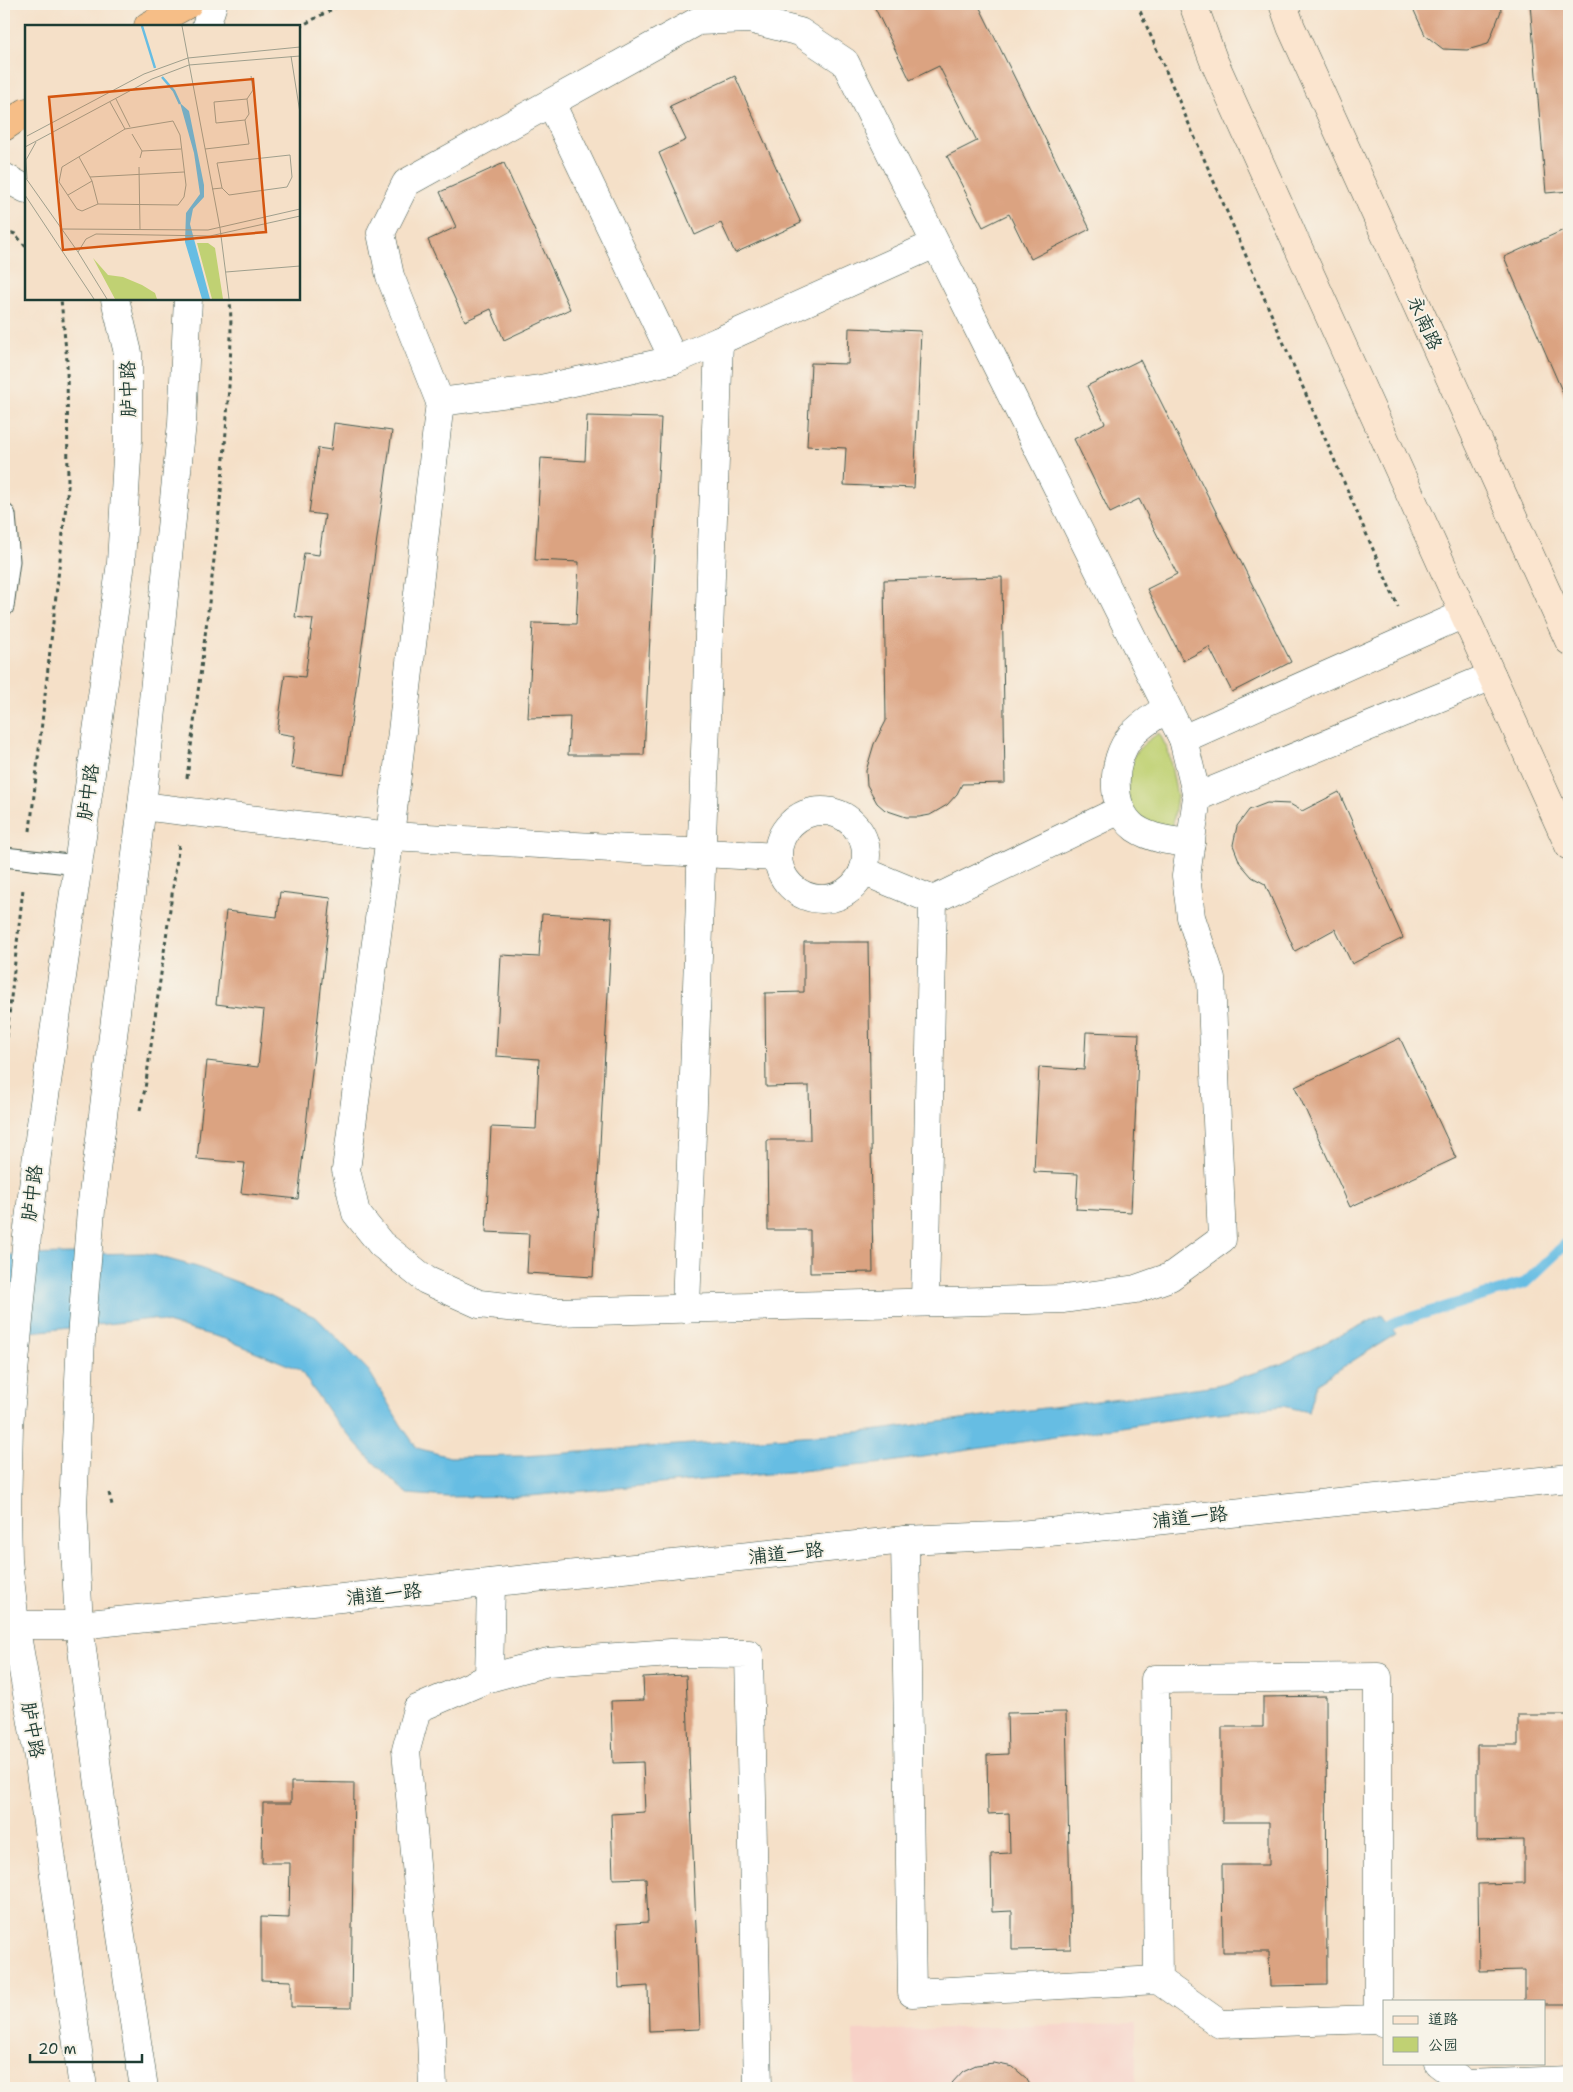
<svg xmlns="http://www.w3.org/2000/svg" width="1573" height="2092" viewBox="0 0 1573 2092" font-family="'Shantell Sans','LXGW WenKai TC',sans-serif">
	<rect width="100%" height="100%" fill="#f7f3e8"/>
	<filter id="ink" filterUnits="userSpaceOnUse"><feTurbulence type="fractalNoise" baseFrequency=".02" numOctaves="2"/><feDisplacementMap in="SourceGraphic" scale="10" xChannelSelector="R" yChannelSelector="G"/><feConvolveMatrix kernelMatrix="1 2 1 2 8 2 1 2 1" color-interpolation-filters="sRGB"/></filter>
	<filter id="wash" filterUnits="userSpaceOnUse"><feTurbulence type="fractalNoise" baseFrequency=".0096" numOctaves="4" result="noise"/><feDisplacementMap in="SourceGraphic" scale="20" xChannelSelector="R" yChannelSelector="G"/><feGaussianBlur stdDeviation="1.12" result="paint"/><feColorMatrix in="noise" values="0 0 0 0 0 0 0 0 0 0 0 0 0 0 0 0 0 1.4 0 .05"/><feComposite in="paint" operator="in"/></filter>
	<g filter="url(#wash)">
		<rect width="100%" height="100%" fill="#f5e0c8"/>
		<path fill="#f7d1c7" d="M1136,2023V2088H854L853,2031Z"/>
		<path fill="#c0d173" stroke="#708754" d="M1159,733L1168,750L1177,796L1172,830C1160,827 1147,824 1137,815C1130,809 1128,800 1128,790C1128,759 1132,751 1159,733Z"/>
		<path fill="#66bde3" stroke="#427d8c" d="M146,1253L197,1267L261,1291L317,1318L369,1371L401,1425L417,1448L450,1457L525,1456L871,1431L1217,1385L1281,1364L1382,1315L1396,1334L1317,1383L1309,1412L1283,1406L1201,1415L876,1464L530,1496L448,1497L407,1494L372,1461L333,1418L300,1370L225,1339L152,1319L4,1335V1255Z"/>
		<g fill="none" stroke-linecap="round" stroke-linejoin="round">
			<path stroke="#66bde3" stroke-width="11" d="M1376,1333L1396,1322L1525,1283L1569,1241"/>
		</g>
		<g id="blocks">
			<g fill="#dba381">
				<path d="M878,4H978L1090,229L1031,259L1009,214L983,227L947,156L977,141L939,66L910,80L874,6Z"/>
				<path d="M1411,4H1500L1501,11L1488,44L1467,50L1443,49L1425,35Z"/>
				<path d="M1530,4H1569V191L1546,193Z"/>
				<path d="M735,76L801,223L735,253L721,223L695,235L659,153L686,140L670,106Z"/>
				<path d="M504,163L570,309L504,340L491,309L465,321L428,240L456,227L440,192Z"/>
				<path d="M1568,228L1569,229V407L1504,257Z"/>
				<path d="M849,328L921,331L914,488L844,485L846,448L807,446L811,363L848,364Z"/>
				<path d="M1140,360L1291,662L1232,692L1209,647L1183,661L1147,589L1177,574L1139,499L1110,513L1074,439L1105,423L1087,386Z"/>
				<path d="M587,416L661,418L644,755H568L570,717L528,718L533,623L576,624L579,562L535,560L541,458L585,461Z"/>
				<path d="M334,423L392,431L344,775L291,768L295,736L277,733L285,675L305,677L313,619L295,617L304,553L319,555L325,515L309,513L318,448L331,450Z"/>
				<path d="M1002,577L1005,783L962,784L957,794L947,805L930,815L919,817H906L885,810L877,803L867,785L866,771L874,744L886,721L884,580Z"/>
				<path d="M1339,792L1403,938L1352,964L1335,929L1295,951L1265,884L1252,877L1240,863L1233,845L1237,826L1249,810L1267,803L1290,804L1302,811Z"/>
				<path d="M280,892L331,898L298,1199L241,1193L245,1163L197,1159L207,1061L258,1067L264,1010L216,1004L226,911L277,917Z"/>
				<path d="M542,914L612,918L593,1277L527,1273L529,1234L486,1232L491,1127L536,1129L539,1059L496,1056L501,955L539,957Z"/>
				<path d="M804,942H868L873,1272L810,1273V1230H768L767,1140H810L809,1086L766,1087L765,993L804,992Z"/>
				<path d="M1086,1032L1139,1034L1131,1212L1076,1209L1078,1174L1034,1172L1039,1067L1084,1070Z"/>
				<path d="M1400,1038L1456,1158L1350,1207L1295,1087Z"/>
				<path d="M686,1675L700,2029L649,2031L648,1986L619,1988L617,1924L648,1922L646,1878L613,1879L611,1814L645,1812L643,1762L613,1763L611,1701L644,1700L643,1677Z"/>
				<path d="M1326,1696L1327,1985L1270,1986L1269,1952H1223L1222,1865H1269V1822H1222V1727H1263V1697Z"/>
				<path d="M1066,1712L1071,1949L1012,1950V1911L992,1912L991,1854L1010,1853L1009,1813L988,1814L987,1755L1008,1754L1007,1713Z"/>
				<path d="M1518,1715H1569V2004H1544V2001H1525V1970L1479,1971L1478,1884L1524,1883V1840L1477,1841V1745H1518Z"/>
				<path d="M291,1782L354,1783L351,2008L291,2007V1981L261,1980V1917L289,1918L290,1863H262L263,1803H291Z"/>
				<path d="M994,2063L1013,2067L1026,2078L1032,2088H950L952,2083L963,2071L976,2065Z"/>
			</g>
		</g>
	</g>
	<g filter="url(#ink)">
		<use href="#blocks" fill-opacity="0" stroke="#3f554a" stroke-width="1"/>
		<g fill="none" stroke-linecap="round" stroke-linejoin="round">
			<defs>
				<g id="service">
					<path d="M4,513L6,515L10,561L4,607"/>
					<path d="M4,857L78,865"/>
				</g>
				<g id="minor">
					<path d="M749,19L800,32L845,62L1183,739L1197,797L1186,876L1191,917L1211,978L1222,1239L1170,1277L1136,1289L1064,1299L555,1312L479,1304L426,1280L381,1244L356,1213L346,1170L390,836L440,402L390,276L381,233L406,183L698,21Z"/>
					<path d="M551,103L674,360L719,341L686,1309"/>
					<path d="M719,341L935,244"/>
					<path d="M440,402L541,389L674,360"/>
					<path d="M1167,708C1154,717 1141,724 1131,736C1111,760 1109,808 1135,828C1151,839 1172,841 1191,843"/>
					<path d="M1183,739L1464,614"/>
					<path d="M1197,797L1492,676"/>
					<path d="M142,806L390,836L777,857"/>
					<circle cx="822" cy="855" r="44"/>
					<path d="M863,871L933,900L1120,810"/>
					<path d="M925,1302L933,900"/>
					<path d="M905,1540L912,1993L1158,1980L1220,2024L1378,2019L1384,2023"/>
					<path d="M489,1678L491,1583"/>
					<path d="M1158,1980L1155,1679L1378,1677V2019"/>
					<path d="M1438,2063L1466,2084L1569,2080"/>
					<path d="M433,2088L431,2036L406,1750L417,1709L489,1678L548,1662L671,1653L749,1654L758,2088"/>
				</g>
				<g id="tertiary">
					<path d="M206,26L213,4"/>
					<path d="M4,177L26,189"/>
					<path d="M4,1625H79L905,1540L1020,1535L1569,1478"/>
					<path d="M83,2088L38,1757L15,1624L8,1560L7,1512L9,1425L27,1236L40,1131L121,563L128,440V353L115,299"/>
					<path d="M144,2088L103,1816L79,1625L73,1506L81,1338L91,1210L142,806L182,423L188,299"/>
				</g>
				<g id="secondary">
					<path d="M1193,4L1213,59L1569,846"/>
					<path d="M1283,4L1291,27L1569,641"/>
				</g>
				<g id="trunk">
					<path d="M148,26L188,4"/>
					<path d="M4,127L26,112"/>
				</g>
			</defs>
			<use href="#service" stroke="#3f554a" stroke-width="21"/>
			<use href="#minor" stroke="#3f554a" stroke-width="29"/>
			<use href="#tertiary" stroke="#3f554a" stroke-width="29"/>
			<use href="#secondary" stroke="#3f554a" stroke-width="29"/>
			<use href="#trunk" stroke="#3f554a" stroke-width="29"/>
			<g stroke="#3f554a" stroke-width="3" stroke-dasharray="4 4" stroke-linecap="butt">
				<path d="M1137,4L1398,607"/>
				<path d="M299,27L342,4"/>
				<path d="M4,230L15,234L26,247"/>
				<path d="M187,778C201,668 216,557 225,446C228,397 233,348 230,299"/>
				<path d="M30,831L68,487L67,361L61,299"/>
				<path d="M4,1061L23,889"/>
				<path d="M140,1110L145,1089L179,844"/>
				<path d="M109,1493L112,1505"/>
			</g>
			<use href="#service" stroke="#fff" stroke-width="19"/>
			<use href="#minor" stroke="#fff" stroke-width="28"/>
			<use href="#tertiary" stroke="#fff" stroke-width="28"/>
			<use href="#secondary" stroke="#fbe5cf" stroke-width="28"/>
			<use href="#trunk" stroke="#f6be87" stroke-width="28"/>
		</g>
	</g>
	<g text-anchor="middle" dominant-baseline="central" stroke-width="4" stroke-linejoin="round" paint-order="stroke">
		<g font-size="19" fill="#1f3d34" stroke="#f7f3e8">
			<text transform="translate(1425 323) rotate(66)">永南路</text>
			<text transform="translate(128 389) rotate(-91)">胪中路</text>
			<text transform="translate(88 792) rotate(-82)">胪中路</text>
			<text transform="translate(32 1193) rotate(-83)">胪中路</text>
			<text transform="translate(1190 1517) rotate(-6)">浦道一路</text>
			<text transform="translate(786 1553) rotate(-6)">浦道一路</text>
			<text transform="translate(384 1594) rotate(-6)">浦道一路</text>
			<text transform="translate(33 1730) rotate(80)">胪中路</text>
		</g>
	</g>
	<g transform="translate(25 25)">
		<rect width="275" height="275" fill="#f5e0c8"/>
		<path d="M172,218H183L190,223L198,274H187ZM68,233L83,250L98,252L117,260L130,268L132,274H90Z" fill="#c0d173"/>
		<path d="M155,78L164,86L179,160V172L168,184L165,199L185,274H177L160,217L161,188L175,169L169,128Z" fill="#66bde3"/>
		<path fill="none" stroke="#66bde3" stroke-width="2.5" d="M117,1L130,43M137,52L149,66L155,79"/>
		<path fill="none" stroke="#9f9f8d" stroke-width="1" d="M157,1L195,203L204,274M266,31L275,88M91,74L105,102M85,77L100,104M220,95L191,98L189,77L222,74M148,96L155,110L161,160L159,172L153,180L73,179L57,186L52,184L34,157L37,142L100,104ZM107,109L117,126L115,133M2,111L119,49L163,33L275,22M0,122L127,54L164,40L275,31M180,124L224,119L220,95L224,89L222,74L228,65L226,51M117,126L156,124M54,132L65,152M114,142L115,204M0,152L53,227L82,274M2,154L1,135L11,117M67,156L73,179M187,164L197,163L204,170L262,162L267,152L265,130L192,138L197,163M0,170L69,274M43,170L67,156L65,152L159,147M37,204L183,205L275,184M53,227L61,214L71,209L185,211L275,191M201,247L275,241"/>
		<path fill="#d45610" fill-opacity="0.15" stroke="#d45610" stroke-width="2.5" d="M228,54L241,207L38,225L24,72Z"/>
		<rect width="275" height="275" fill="none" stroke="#1f3d34" stroke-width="2.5"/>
	</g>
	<rect width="1573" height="2092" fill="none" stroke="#f7f3e8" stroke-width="20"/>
	<rect x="1383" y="2000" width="162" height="65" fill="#f7f3e8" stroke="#a1aaa0"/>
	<rect x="1393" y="2016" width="25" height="8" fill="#fbe5cf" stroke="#a1aaa0"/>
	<text x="1428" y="2024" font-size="15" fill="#1f3d34">道路</text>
	<rect x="1393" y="2037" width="25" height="15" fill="#c0d173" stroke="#a1aaa0"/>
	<text x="1428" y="2050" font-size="15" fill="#1f3d34">公园</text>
	<path d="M30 2054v8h112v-8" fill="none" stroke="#1f3d34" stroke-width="2.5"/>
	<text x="38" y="2054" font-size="15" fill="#1f3d34" stroke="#f7f3e8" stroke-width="4" paint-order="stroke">20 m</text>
</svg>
